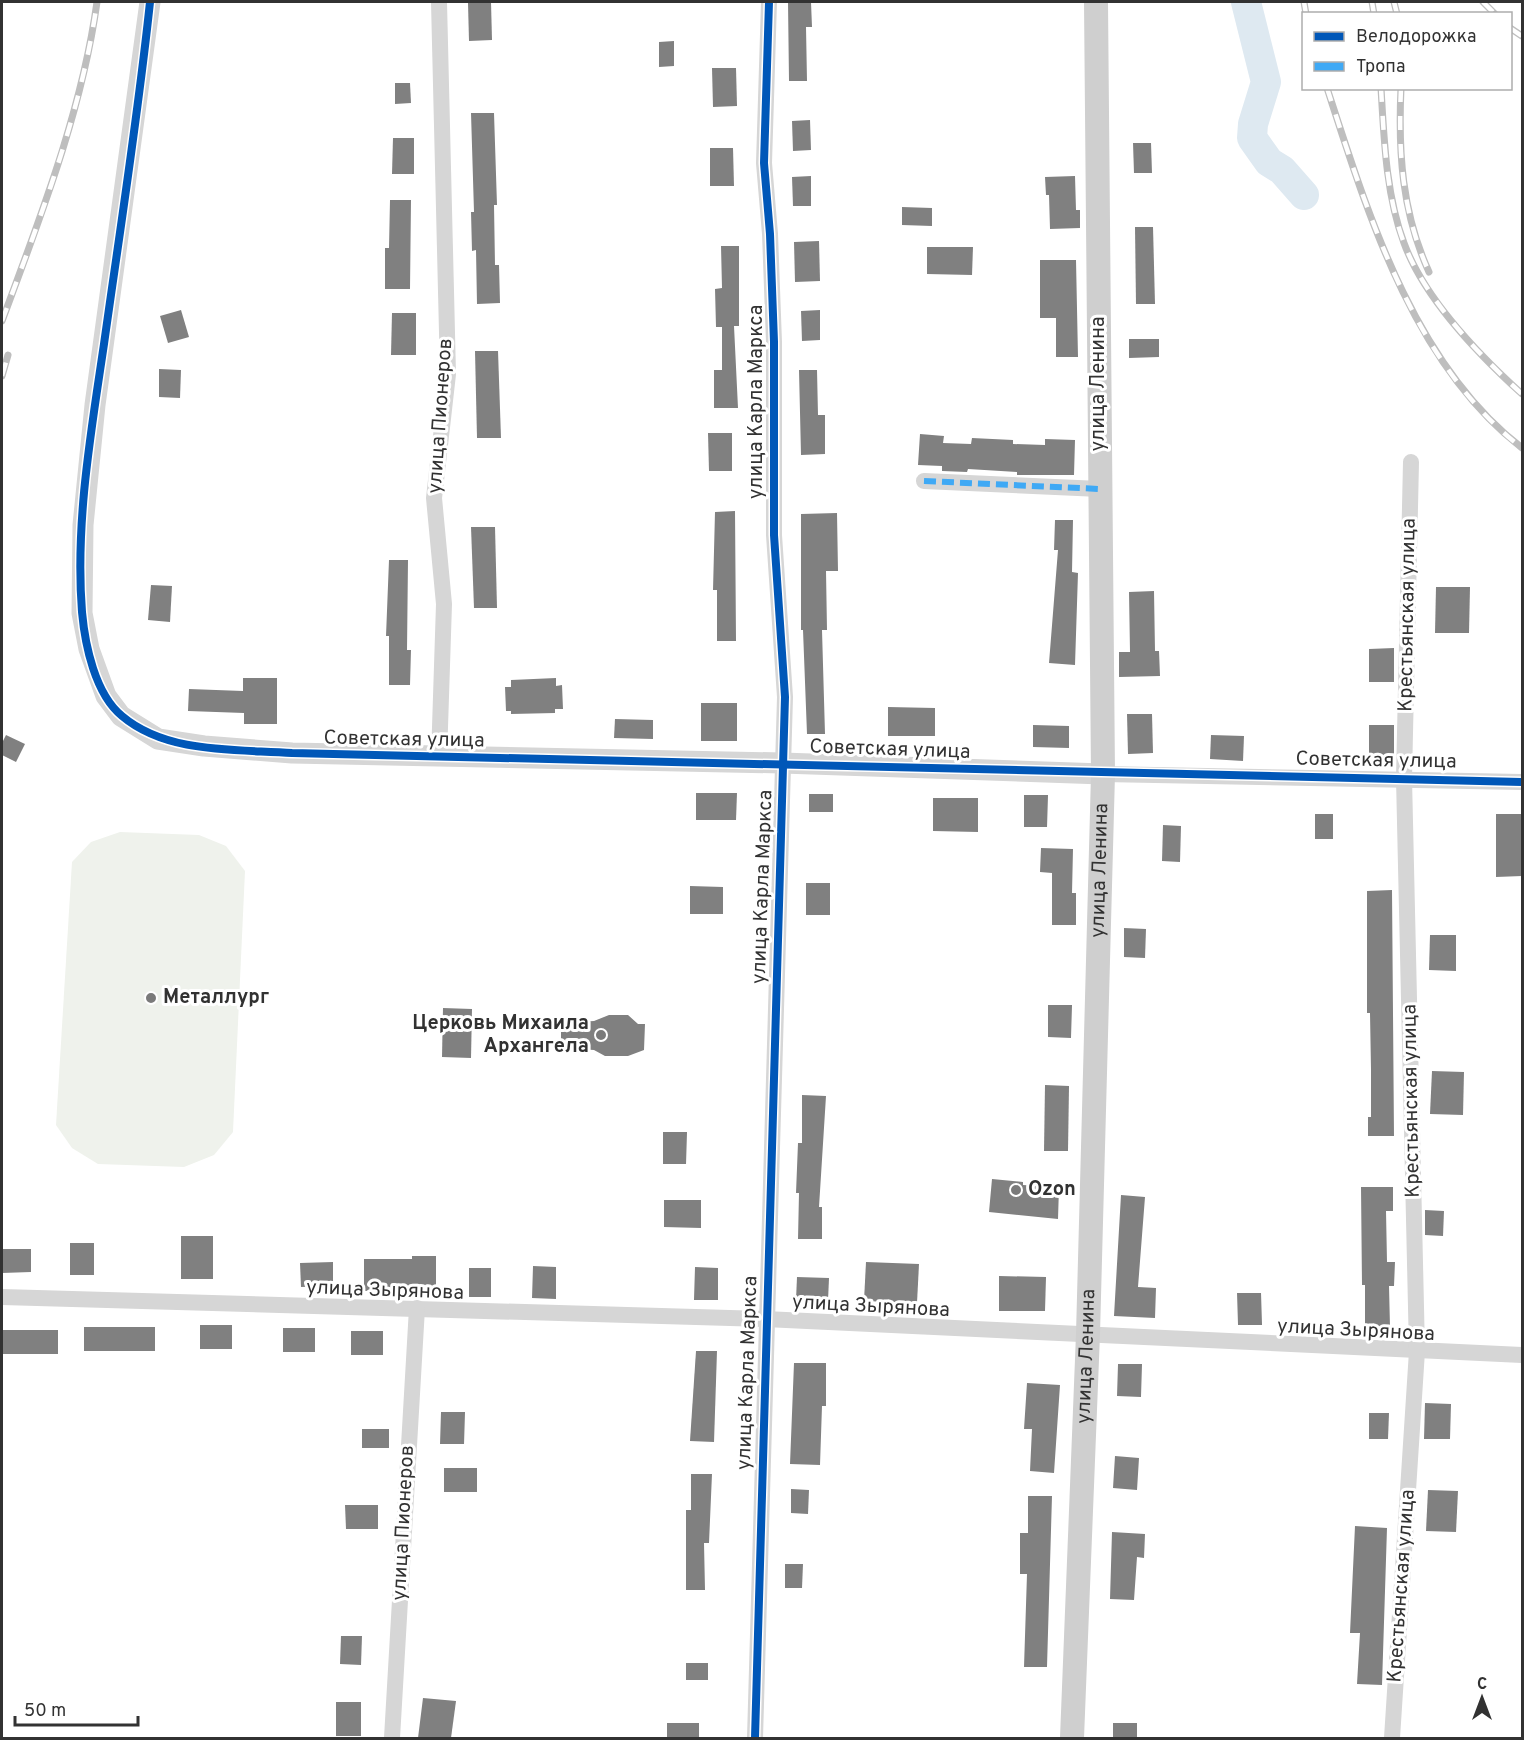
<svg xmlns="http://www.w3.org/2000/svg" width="1524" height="1740" viewBox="0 0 1524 1740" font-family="Overpass,sans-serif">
	<rect width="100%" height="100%" fill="#fff"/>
	<path fill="#eff2ec" d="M120,832L199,835L226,846L245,871L233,1132L214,1155L184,1167L98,1164L72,1148L56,1125L72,862L91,842Z"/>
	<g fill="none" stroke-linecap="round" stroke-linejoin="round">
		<path stroke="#dee9f1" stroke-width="30" d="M1246,2L1266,82L1253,124L1252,138L1269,162L1282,170L1304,195"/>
	</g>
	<g fill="#808080">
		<path d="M491,2L492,40L469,41L468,3Z"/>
		<path d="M788,2H811L812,27H806L807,81H789Z"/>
		<path d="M674,41V66L659,67V42Z"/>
		<path d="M712,68H736L737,106L713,107Z"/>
		<path d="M395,83H410L411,103L395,104Z"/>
		<path d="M471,113H494L497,205H494L495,265H499L500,303L477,304L476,250L472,251L471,212H474Z"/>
		<path d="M810,120L811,150L793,151L792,121Z"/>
		<path d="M393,138H414V174H392Z"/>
		<path d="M1133,143H1151L1152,173H1134Z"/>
		<path d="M710,148H733L734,186H710Z"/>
		<path d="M811,176V206H793L792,177Z"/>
		<path d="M1075,176L1076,210H1080V228L1050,229L1049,195H1046L1045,177Z"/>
		<path d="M390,200H411L410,289H385V248H389Z"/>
		<path d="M902,207L932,208V226L902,225Z"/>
		<path d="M1135,227H1153L1155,304H1136Z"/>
		<path d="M819,241L820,281L795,282L794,242Z"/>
		<path d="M721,246H739V326H734L738,408H714V370H722V327H716L715,289L722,288Z"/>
		<path d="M927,247H973L972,275L927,274Z"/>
		<path d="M1040,260H1076L1078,357H1056V318H1040Z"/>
		<path d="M181,310L189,337L168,343L160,316Z"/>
		<path d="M820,310V340L802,341L801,311Z"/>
		<path d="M392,313H416V355H391Z"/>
		<path d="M1129,339H1159V357L1129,358Z"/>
		<path d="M475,351H498L501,438H477Z"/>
		<path d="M159,369L181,370L180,398L159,397Z"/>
		<path d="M799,370H817L818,415H825V454L801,455Z"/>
		<path d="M708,433H732V471H709Z"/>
		<path d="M920,434L944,436L943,443L971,444L972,438L1013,440V444L1045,445V439L1075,440L1074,475H1017V472L968,469L967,472L942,471V466L918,465Z"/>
		<path d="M735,511L736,641H717V590H713L715,512Z"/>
		<path d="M837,513L838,571H826L827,630H822L825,734H807L803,630H801V514Z"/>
		<path d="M1055,520H1073L1072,572L1078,573L1075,665L1049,663L1058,550H1054Z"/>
		<path d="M471,527H495L497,608H474Z"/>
		<path d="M389,560H408L407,650H411L410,685H389V636H386Z"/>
		<path d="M151,585L172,586L170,622L148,620Z"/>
		<path d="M1436,587H1470L1469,633H1435Z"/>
		<path d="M1154,591L1155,651H1159L1160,676L1119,677V652H1130L1129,592Z"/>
		<path d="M1394,648V682H1369V649Z"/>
		<path d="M243,678H277V724H244V713L188,711L189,689L243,691Z"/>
		<path d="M556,678V686L562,685L563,709H555V713L511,714V711H506L505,687H511V680Z"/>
		<rect x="701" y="703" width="36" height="38"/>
		<path d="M888,707L935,708V736H888Z"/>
		<path d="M1127,714H1152L1153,753L1128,754Z"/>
		<path d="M615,719L653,720V739L614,738Z"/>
		<path d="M1033,725L1069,726V748L1033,747Z"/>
		<rect x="1369" y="725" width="25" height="33"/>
		<path d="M6,735L25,744L16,762L2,755V743Z"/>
		<path d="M1211,735L1244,736L1243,761L1210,759Z"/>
		<path d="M696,793H737L736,820H696Z"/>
		<rect x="809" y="794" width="24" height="18"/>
		<path d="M1024,795H1048L1047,827H1024Z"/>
		<path d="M933,798H978V832L933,831Z"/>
		<rect x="1315" y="814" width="18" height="25"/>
		<path d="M1496,814H1522V876L1496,877Z"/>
		<path d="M1163,825L1181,826L1180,862L1162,861Z"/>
		<path d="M1041,848L1073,849L1072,893H1076V925H1052V873L1040,872Z"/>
		<rect x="806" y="883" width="24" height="32"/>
		<path d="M690,886L723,887V914H690Z"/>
		<path d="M1392,890L1394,1136H1368V1117H1371V1069L1370,1013H1367V891Z"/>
		<path d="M1124,928L1146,929L1145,958L1124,957Z"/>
		<path d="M1430,935H1456V971L1429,970Z"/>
		<path d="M1048,1005H1072L1071,1038L1048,1037Z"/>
		<path d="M443,1008L472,1009L471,1058L442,1057Z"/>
		<path d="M609,1015H628L638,1024H645L644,1050L628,1056H605L594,1050L561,1048V1023L594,1021Z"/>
		<path d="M1432,1071L1464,1072L1463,1115L1430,1114Z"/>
		<path d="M1045,1085L1069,1086L1068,1151H1044Z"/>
		<path d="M802,1095L826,1096L819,1207H822V1239H798L799,1193H796L798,1143H802Z"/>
		<path d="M663,1132H687L686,1164H663Z"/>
		<path d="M992,1179L1023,1182V1185L1059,1187L1058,1219L989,1212Z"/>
		<path d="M1361,1187H1393V1211H1386L1387,1262H1395L1394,1286H1389L1390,1327H1365V1285H1362Z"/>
		<path d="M1121,1195L1145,1197L1138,1287L1156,1288L1155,1318L1114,1316Z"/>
		<path d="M664,1200H701V1228L664,1227Z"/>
		<path d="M1425,1210L1444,1211L1443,1236L1425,1235Z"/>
		<rect x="181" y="1236" width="32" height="43"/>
		<rect x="70" y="1243" width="24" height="32"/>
		<path d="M2,1249H31V1272L2,1273Z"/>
		<path d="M412,1256H436V1288L364,1291V1259H412Z"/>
		<path d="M333,1262V1286L301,1287L300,1263Z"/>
		<path d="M866,1262L919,1264L917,1303L864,1301Z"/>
		<path d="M533,1266L556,1267V1299L532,1298Z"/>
		<path d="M695,1267L718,1268V1300H694Z"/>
		<rect x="469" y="1268" width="22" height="29"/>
		<path d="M999,1276L1046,1277L1045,1311H999Z"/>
		<path d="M797,1277L829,1278L828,1301L796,1300Z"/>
		<path d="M1237,1293H1261L1262,1325H1238Z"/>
		<rect x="200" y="1325" width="32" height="24"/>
		<rect x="84" y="1327" width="71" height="24"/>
		<rect x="283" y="1328" width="32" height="24"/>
		<rect x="2" y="1330" width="56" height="24"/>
		<rect x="351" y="1331" width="32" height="24"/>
		<path d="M696,1351H717L714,1442L690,1441Z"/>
		<path d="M794,1363H826V1406H822L820,1465L790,1464Z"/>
		<path d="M1118,1364H1142L1141,1397L1117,1396Z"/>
		<path d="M1027,1383L1060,1385L1054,1473L1030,1471L1032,1429H1024Z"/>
		<path d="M1425,1403L1451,1404L1450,1439H1424Z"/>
		<path d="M441,1412H465L464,1444H440Z"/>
		<path d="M1369,1413H1389L1388,1439H1369Z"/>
		<rect x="362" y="1429" width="27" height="19"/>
		<path d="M1115,1456L1139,1458L1137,1490L1113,1488Z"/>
		<rect x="444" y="1468" width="33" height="24"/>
		<path d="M691,1474H712L709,1543H704L705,1590H686V1510H691Z"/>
		<path d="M791,1489L809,1490L808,1514L791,1513Z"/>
		<path d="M1428,1490L1458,1491L1456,1532L1426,1531Z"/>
		<path d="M1028,1496H1052L1047,1667H1024L1027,1574H1020V1533H1028Z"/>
		<path d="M345,1505H378V1529H346Z"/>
		<path d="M1355,1526L1387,1528L1382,1685L1357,1684L1360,1633H1350Z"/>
		<path d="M1112,1532L1145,1534L1144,1558L1137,1557L1134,1600L1110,1599Z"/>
		<path d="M785,1564H803L802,1588H785Z"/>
		<path d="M341,1636H362L361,1665L340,1664Z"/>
		<rect x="686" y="1663" width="22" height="17"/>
		<path d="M423,1698L456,1701L451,1738H418Z"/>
		<rect x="336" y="1702" width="25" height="34"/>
		<rect x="667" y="1723" width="32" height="15"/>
		<rect x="1113" y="1723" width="24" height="15"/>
	</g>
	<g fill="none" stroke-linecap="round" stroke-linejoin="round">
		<g stroke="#d6d6d6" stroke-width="16">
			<path d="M924,481L1100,489"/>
			<path d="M439,758L444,604L434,498L448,374L439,2"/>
			<path d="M1103,774L1522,782"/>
			<path d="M2,1297L765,1319L1522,1355"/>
			<path d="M392,1738L417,1308"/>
			<path d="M755,1738L785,697L774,535V342L770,234L764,163L769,2"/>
			<path d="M1392,1738L1417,1351L1404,778L1411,462"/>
		</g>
		<path stroke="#d6d6d6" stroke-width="21" d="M150,2L95,405L83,525L82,613L89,649L106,696L121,716L158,739L204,746L292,753L782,763L1103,774"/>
		<path stroke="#cfcfcf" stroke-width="24" id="s1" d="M1072,1738L1088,1334L1103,774L1096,2"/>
		<defs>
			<g id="rail">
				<path d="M1304,2L1306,14"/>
				<path d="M1372,2L1374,14"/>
				<path d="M1394,2L1397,14"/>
				<path d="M1483,2L1495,14"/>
				<path d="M1510,28L1522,36"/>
				<path d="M1327,88C1368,214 1413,364 1522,448"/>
				<path d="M1381,88C1384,139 1386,195 1404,243C1424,298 1479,355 1522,394"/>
				<path d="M1401,88C1398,152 1402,213 1429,272"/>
				<path d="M2,321C40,218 82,111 97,2"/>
				<path d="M2,376L8,355"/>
			</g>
		</defs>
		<use href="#rail" stroke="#bebebe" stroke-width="7"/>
		<use href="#rail" stroke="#fff" stroke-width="4.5" stroke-dasharray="14" stroke-linecap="butt"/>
		<path stroke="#3fa9f5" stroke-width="6" stroke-dasharray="12 6" stroke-linecap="butt" d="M924,481L1100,489"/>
		<defs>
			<g id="cycleway">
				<path d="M150,2C138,116 120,230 104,344C91,432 75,523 82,612C85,645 95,694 122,716C167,754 235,749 292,753L1522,782"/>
				<path d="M755,1738L785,697L774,535V342L770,234L764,163L769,2"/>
			</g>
		</defs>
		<use href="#cycleway" stroke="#fff" stroke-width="11"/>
		<use href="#cycleway" stroke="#0057b8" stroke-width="8"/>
	</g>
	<g fill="#7a7a7a" stroke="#fff" stroke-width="2">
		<circle cx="151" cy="998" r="6"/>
		<circle cx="601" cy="1035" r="6"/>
		<circle cx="1016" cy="1190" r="6"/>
	</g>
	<g text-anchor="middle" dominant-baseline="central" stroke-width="6" stroke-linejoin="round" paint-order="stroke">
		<g font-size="20" fill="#323232" stroke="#fff">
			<text transform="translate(1099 384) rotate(-90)">улица Ленина</text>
			<text transform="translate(757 402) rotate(-90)">улица Карла Маркса</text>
			<text transform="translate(441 416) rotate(-86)">улица Пионеров</text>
			<text transform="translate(1408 615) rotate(-89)">Крестьянская улица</text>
			<text transform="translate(404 740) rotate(1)">Советская улица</text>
			<text transform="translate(890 750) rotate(2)">Советская улица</text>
			<text transform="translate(1376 761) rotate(1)">Советская улица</text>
			<text stroke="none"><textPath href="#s1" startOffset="868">улица Ленина</textPath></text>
			<text transform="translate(763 887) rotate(-88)">улица Карла Маркса</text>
			<text transform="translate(1412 1101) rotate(-91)">Крестьянская улица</text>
			<text transform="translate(385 1291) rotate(2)">улица Зырянова</text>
			<text transform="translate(871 1307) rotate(3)">улица Зырянова</text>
			<text transform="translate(1356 1331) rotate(3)">улица Зырянова</text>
			<text stroke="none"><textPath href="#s1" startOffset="382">улица Ленина</textPath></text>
			<text transform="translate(748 1373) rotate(-88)">улица Карла Маркса</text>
			<text transform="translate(404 1523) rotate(-87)">улица Пионеров</text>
			<text transform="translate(1402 1586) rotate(-86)">Крестьянская улица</text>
		</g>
		<g font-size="20" font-weight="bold" fill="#323232" stroke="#fff" text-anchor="start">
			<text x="163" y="998">Металлург</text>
			<text x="589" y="1024" text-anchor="end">Церковь Михаила<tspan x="589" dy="23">Архангела</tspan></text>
			<text x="1028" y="1190">Ozon</text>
		</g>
	</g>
	<rect width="1524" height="1740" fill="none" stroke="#323232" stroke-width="6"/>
	<rect x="1302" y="12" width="210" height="78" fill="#ffffff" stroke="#adadad" stroke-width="1.5"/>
	<rect x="1314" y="32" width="30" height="9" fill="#0057b8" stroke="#adadad" stroke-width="1.5"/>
	<text x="1356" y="42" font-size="18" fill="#323232">Велодорожка</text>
	<rect x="1314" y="62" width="30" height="9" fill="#3fa9f5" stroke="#adadad" stroke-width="1.5"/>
	<text x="1356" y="72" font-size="18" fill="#323232">Тропа</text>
	<g transform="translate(1482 1698)" stroke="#ffffff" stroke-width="4.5" paint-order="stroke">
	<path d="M0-4.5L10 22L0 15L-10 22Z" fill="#323232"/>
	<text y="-9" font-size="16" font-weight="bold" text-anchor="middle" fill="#323232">С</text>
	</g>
	<path d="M15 1716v9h123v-9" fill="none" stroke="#323232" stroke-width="3"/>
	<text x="24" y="1716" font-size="18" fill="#323232" stroke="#ffffff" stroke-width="4.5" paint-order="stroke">50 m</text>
</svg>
